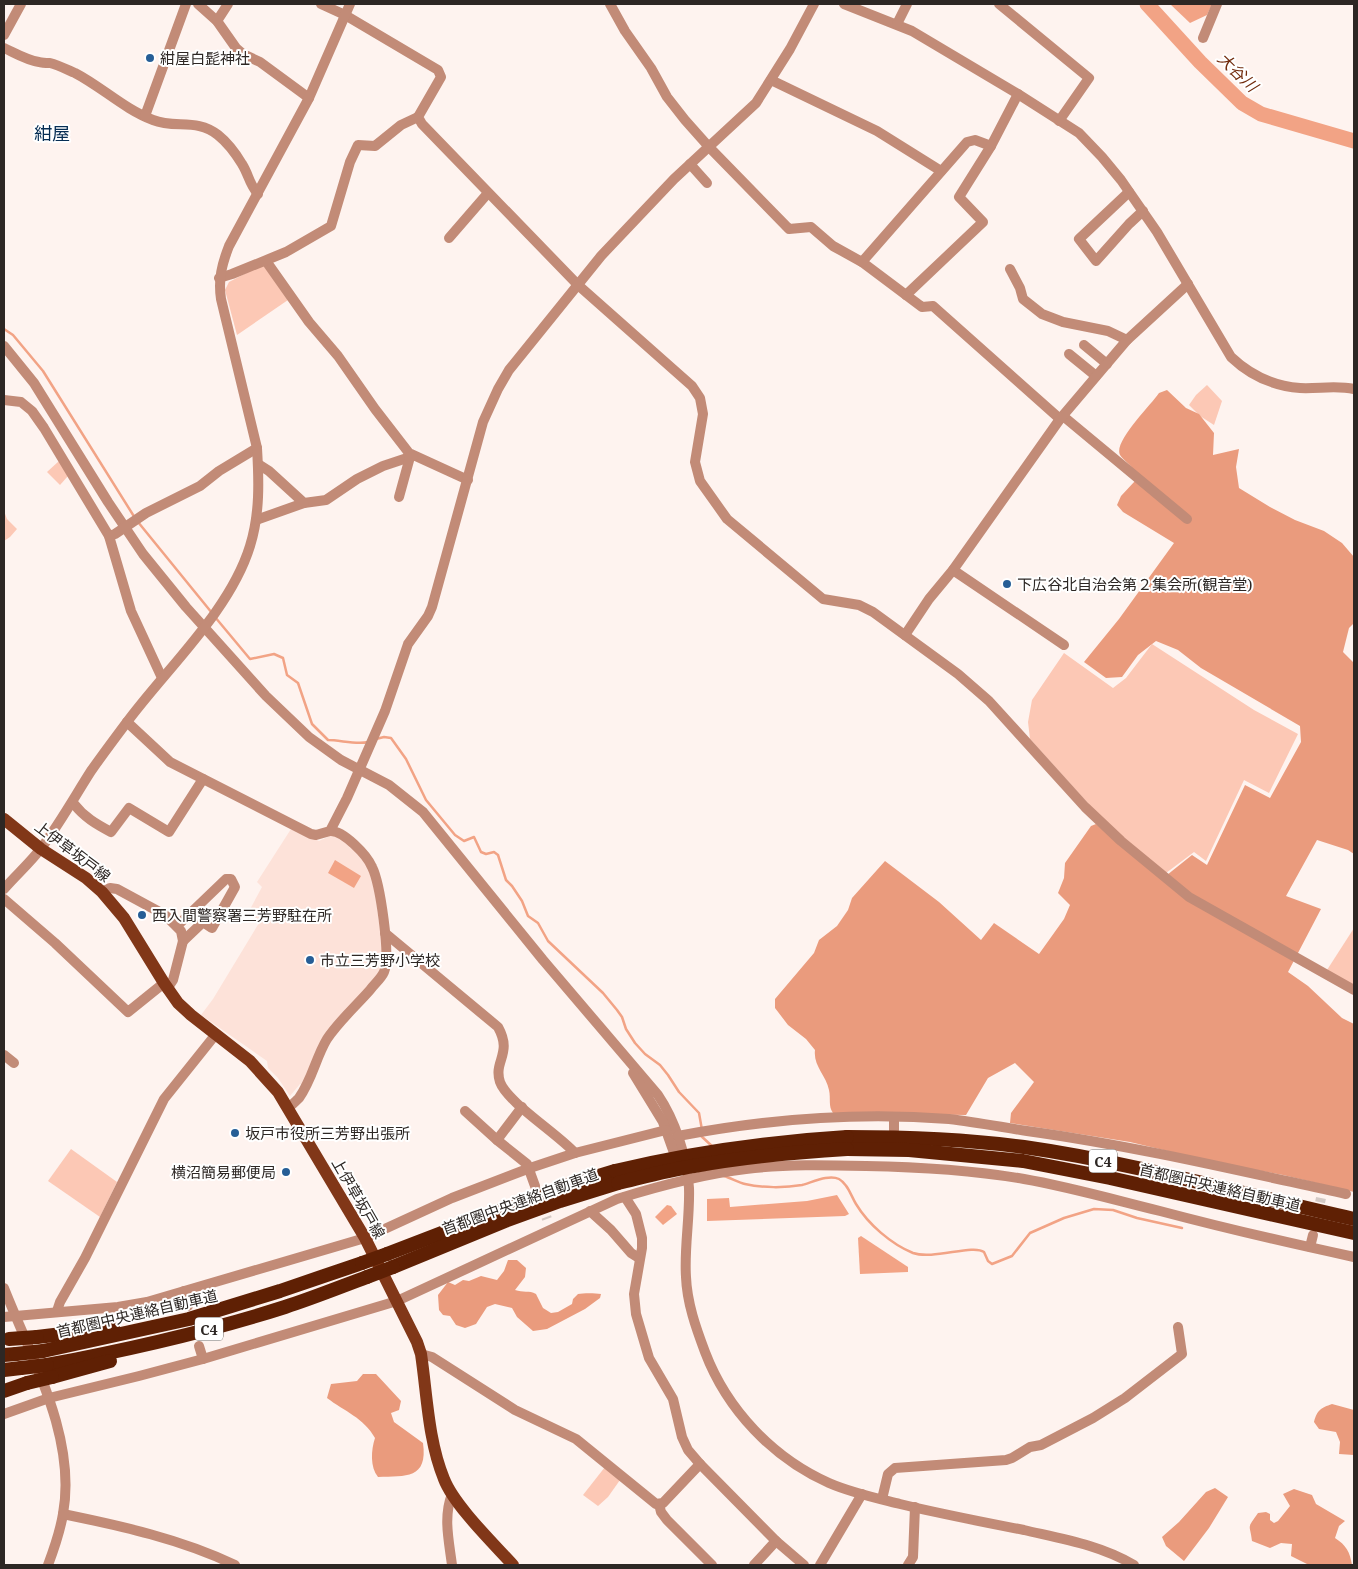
<svg xmlns="http://www.w3.org/2000/svg" width="1358" height="1569" viewBox="0 0 1358 1569" font-family="'Noto Serif','Noto Sans JP',serif">
	<rect width="100%" height="100%" fill="#fef3ef"/>
	<path fill="#fde2d9" d="M291,829L319,841L334,834L353,848L372,873L382,943L381,970L347,1011L302,1085L300,1084L290,1096L278,1078L268,1068L267,1061L201,1015L213,999L259,923L248,913L262,887L257,882Z"/>
	<g fill="#fcc8b5">
		<path d="M260,266H264L288,300L237,335L225,290L229,282Z"/>
		<path d="M1207,385L1222,401L1214,425L1200,416L1189,405L1196,395Z"/>
		<path d="M59,461L68,476L60,485L47,472Z"/>
		<path d="M4,511L7,519L17,529L10,537L4,541Z"/>
		<path d="M1152,644L1254,710L1298,734L1269,793L1244,780L1206,861L1194,852L1166,873L1120,835L1094,810L1030,739L1028,722L1032,700L1064,653L1113,688L1126,678Z"/>
		<path d="M1354,928V986L1327,970Z"/>
		<path d="M71,1149L117,1182L100,1217L48,1181Z"/>
		<path d="M605,1467L620,1480L608,1497L598,1506L583,1495Z"/>
	</g>
	<g fill="#ea9b7d">
		<path d="M1167,390L1186,408L1199,414L1214,433L1213,455L1239,449L1236,467L1239,488L1270,507L1295,520L1324,531L1342,543L1354,557V623L1349,628L1343,652L1354,663V854L1348,850L1317,840L1286,896L1321,909L1288,972L1308,986L1342,1018L1354,1024V1192L1283,1175L1205,1160L1130,1142L1010,1123L1011,1113L1034,1082L1015,1063L988,1078L966,1115L833,1113C828,1106 831,1099 829,1090C826,1075 813,1066 815,1050L806,1039L788,1025L775,1008V999L814,953L819,940L837,926L848,910L852,898L885,861L939,902L981,940L994,923L1039,954L1064,919L1070,905L1058,893L1064,878L1065,863L1091,826L1096,824L1162,879L1192,855L1207,865L1245,785L1270,798L1301,742L1300,726L1201,668L1178,650L1156,641L1138,655L1122,677L1106,678L1084,662L1119,619L1174,543L1123,512L1117,505L1121,496L1135,481C1134,478 1134,472 1133,469C1130,464 1123,460 1120,455C1113,442 1151,405 1159,393Z"/>
		<path d="M508,1260H517L526,1268L525,1277L515,1290C523,1293 529,1290 536,1294L543,1308L551,1313L558,1312L572,1304L573,1299L578,1294C583,1293 595,1293 601,1294L600,1298L585,1309L547,1329L533,1331L517,1317L512,1308L495,1304L487,1307L476,1324L465,1328L456,1325L450,1316L443,1315L439,1310L438,1295L448,1282L455,1285L463,1280L469,1281L481,1276L497,1280L504,1271Z"/>
		<path d="M363,1374H376L401,1401L399,1410L391,1413L394,1422L423,1443C428,1479 406,1476 378,1477C370,1467 371,1450 375,1438C364,1418 344,1411 327,1398L331,1384L357,1381Z"/>
		<path d="M1332,1404L1354,1410V1455L1339,1454L1340,1442L1336,1432L1319,1429L1314,1422C1317,1410 1321,1408 1332,1404Z"/>
		<path d="M1215,1488L1228,1497L1209,1528L1184,1561L1166,1546L1162,1537L1179,1522L1206,1492Z"/>
		<path d="M1294,1489L1312,1495L1316,1504L1345,1521L1339,1526L1335,1538C1346,1545 1350,1552 1352,1565H1309L1291,1556L1292,1544L1281,1543L1270,1548L1252,1541C1250,1523 1246,1530 1258,1513L1266,1512L1270,1514V1520L1274,1523L1278,1521L1290,1506L1283,1494Z"/>
	</g>
	<g fill="#f2a385">
		<path d="M1170,4H1212L1207,15L1190,23Z"/>
		<path d="M335,860L361,876L354,888L328,873Z"/>
		<path d="M837,1195L849,1214L845,1216L707,1221V1199L729,1198L730,1207L807,1201Z"/>
		<path d="M667,1205L671,1206L677,1214L663,1225L655,1217Z"/>
		<path d="M861,1236L908,1267V1272L860,1274L858,1238Z"/>
	</g>
	<g fill="none" stroke-linecap="round" stroke-linejoin="round">
		<g stroke="#f2a385" stroke-width="2.5">
			<path d="M4,329L13,335L43,371L135,518"/>
			<path d="M138,522L212,613"/>
			<path d="M215,617L250,659L274,654L283,658L287,675L298,683L312,724L328,740C340,740 357,745 368,742"/>
			<path d="M376,739L384,737L391,738L406,759L426,800L455,835L464,841L474,837L481,852L486,854L494,852L498,855L506,880L512,886L522,901L528,916L538,923L548,941L603,993L617,1010L622,1017L626,1029L635,1043L645,1054L660,1065L668,1075L679,1092L699,1113L702,1130"/>
			<path d="M700,1135L713,1147"/>
			<path d="M724,1176C731,1178 739,1183 745,1184C762,1188 785,1188 802,1185C813,1182 829,1174 839,1179C848,1184 851,1196 856,1204C868,1224 891,1244 913,1253C933,1260 973,1244 984,1252L988,1261L992,1264L1012,1256L1030,1233L1064,1218L1094,1209L1113,1210L1137,1218L1182,1228"/>
		</g>
		<path stroke="#f2a385" stroke-width="15" d="M1147,4L1200,62L1242,103L1261,114L1354,141"/>
		<g stroke="#d4cac6" stroke-width="10" stroke-dasharray="10 5" stroke-linecap="butt">
			<path d="M541,1203L547,1219"/>
			<path d="M1317,1217L1321,1198"/>
		</g>
		<g stroke="#c28b77" stroke-width="10">
			<path d="M198,4L217,21L236,48L243,54L260,62L309,98"/>
			<path d="M321,4L345,15L438,70L441,77L418,117L422,124L578,285L692,386L700,398L703,414L695,462L700,481L727,519L823,599L859,605L873,612L958,674L989,701L1085,807L1121,841L1189,897L1354,990"/>
			<path d="M610,4L625,31L651,68L667,97L685,120L709,147L789,229L811,227L833,246L862,262L922,307L933,306L1060,419"/>
			<path d="M844,4L912,31L1018,94L1079,133L1102,157L1121,180L1157,232L1231,357C1250,375 1273,386 1300,388C1318,389 1336,385 1354,389"/>
			<path d="M999,4L1089,78L1059,121"/>
			<path d="M217,21L228,4"/>
			<path d="M897,24L907,4"/>
			<path d="M4,35L21,4"/>
			<path d="M1203,38L1217,4"/>
			<path d="M4,48C15,53 26,60 39,62C42,63 46,63 50,63C58,65 68,70 75,73C102,87 124,109 153,120C175,129 197,118 218,135C228,143 236,154 242,164C249,175 249,184 258,194"/>
			<path d="M771,80L877,131L941,171"/>
			<path d="M145,116L186,4"/>
			<path d="M690,164L707,183"/>
			<path d="M1129,192L1079,239L1096,261L1129,224L1143,211"/>
			<path d="M449,238L488,193"/>
			<path d="M266,261L309,322L338,356L375,409L409,453L468,480"/>
			<path d="M862,262L967,142L975,140L991,146"/>
			<path d="M1010,269L1020,288L1023,299L1042,314L1063,322L1108,331L1127,340"/>
			<path d="M219,278L232,274L286,252L331,226L350,162L358,145L375,146L401,125L418,117"/>
			<path d="M906,295L983,222L959,197L991,146L1018,94"/>
			<path d="M1084,345L1107,364"/>
			<path d="M4,346L34,383L108,502L143,554L186,607L266,696L309,737L341,760L389,785L423,812L543,960L658,1095C675,1120 687,1157 689,1188C690,1218 684,1248 686,1277C687,1303 696,1328 705,1352C727,1410 773,1458 829,1483C852,1493 876,1498 900,1504C941,1514 983,1522 1024,1530C1063,1539 1100,1545 1134,1565"/>
			<path d="M1069,354L1096,376"/>
			<path d="M4,400L21,402L32,411L44,428L109,536L131,611L162,678"/>
			<path d="M1063,416L1187,519"/>
			<path d="M258,464L269,471L304,503L326,500L357,479L383,466L410,457"/>
			<path d="M399,497L410,457L413,456"/>
			<path d="M256,520L304,503"/>
			<path d="M109,536L115,534L146,513L200,486L219,471L257,448"/>
			<path d="M953,570L1064,645"/>
			<path d="M905,635L929,599L953,570L1060,419L1127,340L1188,284"/>
			<path d="M127,722L170,762L311,834L316,835L330,831L347,798L385,711L408,644L428,616L432,607L483,422L498,389L509,370L601,256L674,179L756,103L790,49L814,4"/>
			<path d="M74,804C84,817 96,824 111,832L129,808L169,832L203,779"/>
			<path d="M4,889C16,875 31,862 42,847C60,823 75,796 91,771C103,754 115,738 127,722C167,668 230,611 250,546C260,514 259,481 257,448L221,299C218,279 222,264 229,246L309,98L350,4"/>
			<path d="M102,892L110,888L117,889L165,915L181,931L183,941L173,980L167,989"/>
			<path d="M4,899L55,943L128,1012L164,983"/>
			<path d="M177,926L226,879H231L235,887L212,928L203,922L183,941"/>
			<path d="M385,933L498,1027C513,1054 493,1061 500,1082C507,1102 558,1134 575,1153"/>
			<path d="M4,1055L14,1063"/>
			<path d="M633,1073L663,1122L678,1164"/>
			<path d="M288,1108C292,1105 296,1101 299,1098C312,1080 316,1057 327,1039C339,1021 356,1006 370,990C374,984 381,979 384,972C391,956 380,883 372,867C367,855 343,830 330,831"/>
			<path d="M465,1111L497,1140L527,1164L535,1186"/>
			<path d="M894,1130V1117"/>
			<path d="M678,1136C767,1119 858,1112 949,1119C975,1122 1001,1127 1027,1131C1135,1146 1240,1171 1346,1194"/>
			<path d="M497,1140L522,1107"/>
			<path d="M625,1197L636,1214L642,1238V1248L634,1294L636,1314L649,1358L673,1399L682,1437L688,1450L700,1464L776,1541L804,1565"/>
			<path d="M590,1211L611,1230L631,1253L639,1258"/>
			<path d="M1310,1247L1313,1235"/>
			<path d="M4,1288C31,1357 77,1438 63,1514C60,1532 54,1549 48,1565"/>
			<path d="M184,1291L188,1306"/>
			<path d="M57,1311L60,1302L85,1258L164,1099L216,1034"/>
			<path d="M4,1317L118,1307L147,1302L365,1238L452,1198L530,1168L575,1153L666,1130"/>
			<path d="M199,1346L203,1359"/>
			<path d="M421,1354L432,1357L515,1410L576,1439L656,1504L663,1503L700,1464"/>
			<path d="M4,1414L49,1398L139,1376L203,1359L397,1301L617,1199C659,1186 702,1174 746,1169C785,1164 826,1165 866,1166C919,1167 972,1170 1024,1179C1070,1187 1115,1200 1160,1211C1224,1228 1289,1243 1354,1257"/>
			<path d="M882,1499L888,1474L895,1468L1006,1460L1012,1458L1030,1447L1041,1445L1093,1418L1125,1398L1182,1354L1178,1327"/>
			<path d="M659,1504L661,1512L667,1520L712,1565"/>
			<path d="M63,1514C121,1526 181,1539 235,1565"/>
			<path d="M452,1565C449,1541 443,1517 452,1494"/>
			<path d="M754,1565L776,1541"/>
			<path d="M820,1565L862,1494"/>
			<path d="M908,1565L913,1557L915,1507"/>
		</g>
		<path stroke="#813718" stroke-width="12" d="M4,819L41,849L86,878L102,892L124,918L164,983L178,1003L191,1015L250,1061L278,1092L365,1238L417,1342L421,1354C427,1394 428,1440 444,1479C454,1505 493,1543 513,1565"/>
		<g stroke="#5f2004" stroke-width="14">
			<path d="M847,1137C906,1137 965,1139 1024,1147C1136,1163 1245,1195 1354,1219"/>
			<path d="M847,1149L909,1150L1023,1161L1110,1178L1354,1233"/>
			<path d="M387,1254L556,1189L615,1171"/>
			<path d="M393,1267L505,1221L560,1201L618,1183"/>
			<path d="M37,1337L113,1328"/>
			<path d="M43,1351L189,1319L280,1291L362,1263"/>
			<path d="M4,1355L16,1354"/>
			<path d="M47,1365C127,1350 207,1332 285,1307C313,1298 340,1287 367,1277"/>
			<path d="M4,1370L21,1368"/>
			<path d="M52,1377L110,1361"/>
			<path d="M4,1391L27,1383"/>
		</g>
		<g stroke="#5f2004" stroke-width="14">
			<path d="M615,1171C694,1152 765,1142 847,1137"/>
			<path d="M618,1183C643,1177 668,1170 694,1166C744,1157 796,1152 847,1149"/>
			<path d="M362,1263L387,1254"/>
			<path d="M367,1277L393,1267"/>
			<path d="M9,1339L37,1337"/>
			<path d="M16,1354L43,1351"/>
			<path d="M21,1368L47,1365"/>
			<path d="M27,1383L52,1377"/>
		</g>
	</g>
	<g fill="#265e96" stroke="#fff" stroke-width="2">
		<circle cx="150" cy="58" r="5"/>
		<circle cx="1007" cy="584" r="5"/>
		<circle cx="142" cy="915" r="5"/>
		<circle cx="310" cy="960" r="5"/>
		<circle cx="235" cy="1133" r="5"/>
		<circle cx="286" cy="1172" r="5"/>
	</g>
	<g text-anchor="middle" dominant-baseline="central" stroke-width="4" stroke-linejoin="round" paint-order="stroke">
		<g fill="#fff" stroke="#6c6866" stroke-width="1">
			<rect x="1089" y="1149.5" width="28" height="23" rx="4"/>
			<rect x="195" y="1317.5" width="28" height="23" rx="4"/>
		</g>
		<g font-size="14" font-weight="bold" fill="#2d2724">
			<text x="1103" y="1161">C4</text>
			<text x="209" y="1329">C4</text>
		</g>
		<g font-size="15" fill="#2d2724" stroke="#fff" text-anchor="start">
			<text x="160" y="58">紺屋白髭神社</text>
			<text x="1017" y="584">下広谷北自治会第２集会所(観音堂)</text>
			<text x="152" y="915">西入間警察署三芳野駐在所</text>
			<text x="320" y="960">市立三芳野小学校</text>
			<text x="245" y="1133">坂戸市役所三芳野出張所</text>
			<text x="276" y="1172" text-anchor="end">横沼簡易郵便局</text>
		</g>
		<g font-size="15" fill="#2d2724" stroke="#fff">
			<text transform="translate(73 851) rotate(37)">上伊草坂戸線</text>
			<text transform="translate(1220 1187) rotate(13)">首都圏中央連絡自動車道</text>
			<text transform="translate(359 1198) rotate(60)">上伊草坂戸線</text>
			<text transform="translate(520 1201) rotate(-20)">首都圏中央連絡自動車道</text>
			<text transform="translate(137 1313) rotate(-13)">首都圏中央連絡自動車道</text>
		</g>
		<g font-size="16" font-style="italic" fill="#722c0e" stroke="#fff">
			<text transform="translate(1238 72) rotate(44)">大谷川</text>
		</g>
		<g font-size="18" fill="#062e54" stroke="#fff">
			<text x="52" y="133">紺屋</text>
		</g>
	</g>
	<rect width="1358" height="1569" fill="none" stroke="#2d2724" stroke-width="10"/>
</svg>
